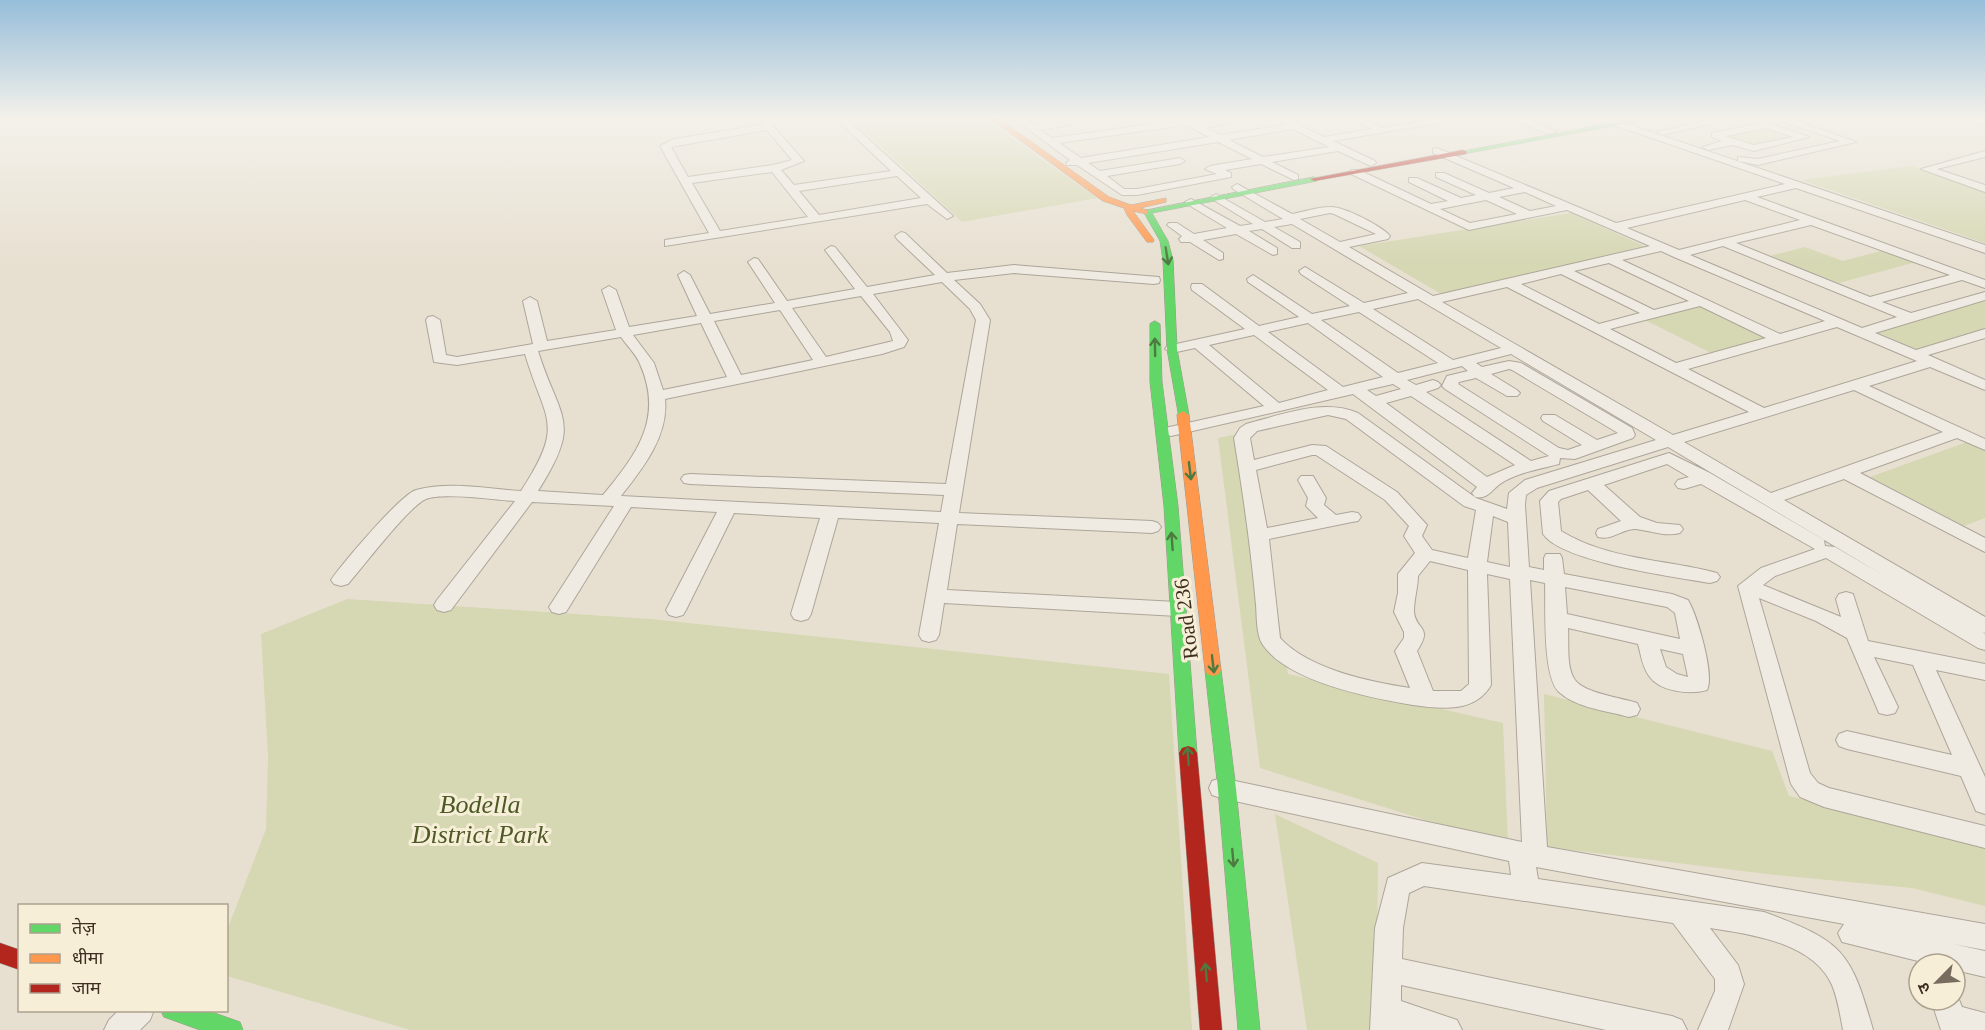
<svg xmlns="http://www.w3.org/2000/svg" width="1985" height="1030" viewBox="0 0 1985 1030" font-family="'Times New Roman','Noto Sans Devanagari',serif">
	<rect width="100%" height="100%" fill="#e7e0d1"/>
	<g fill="#d6d7b3">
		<path d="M850,118H985L1097,198L962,222Z"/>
		<path d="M1520,118H1599L1545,128Z"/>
		<path d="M1769,126L1805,137L1756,147L1720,136Z"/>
		<path d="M1911,166L1985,189V243L1801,180Z"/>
		<path d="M1571,213L1651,249L1443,295L1359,246Z"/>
		<path d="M1805,247L1843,261L1884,250L1916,262L1839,283L1770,256Z"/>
		<path d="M1985,298V333L1926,353L1876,332Z"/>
		<path d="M1705,305L1773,336L1711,353L1645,320Z"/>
		<path d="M1247,432L1288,674L1503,723L1508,846L1260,768L1218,438Z"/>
		<path d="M1967,442L1985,450V518L1964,526L1870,477Z"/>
		<path d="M347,599L651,619L1169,674L1192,1030H410L227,976L226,933L266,829L268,756L261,634Z"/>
		<path d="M1544,694L1772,751L1789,796L1985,843V906L1912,888L1775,875L1547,847Z"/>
		<path d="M1275,814L1378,863L1376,1030H1307Z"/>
	</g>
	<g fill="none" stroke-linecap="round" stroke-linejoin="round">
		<defs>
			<g id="street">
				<path d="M772,118H791L772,125L804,161L781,170L794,185L891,171L835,118H845L953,216L947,219L927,204L665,246V240L709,233L660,146L674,139L762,125L765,120ZM767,130L792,160L773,165L688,177L671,147ZM772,172L808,217L720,231L692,183ZM897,176L921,198L819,215L799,191Z"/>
				<path d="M1013,118H1024L1033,125L1075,120V124L1040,130L1052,138L1187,119C1207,126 1230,118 1252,118L1206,128L1220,135L1285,125L1281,122L1286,119L1324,137L1372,129L1352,118H1364L1383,128L1442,118H1467L1333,141L1375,161L1376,163L1371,166L1338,151L1272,162L1298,175V179L1294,180L1261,164L1225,170L1231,173V177L1137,195H1122L1077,165H1067L1066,163L1070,160ZM1186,125L1209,137L1081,158L1059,143ZM1293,129L1329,147L1263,157L1229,140ZM1218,142L1252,159L1210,166L1205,169L1217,174L1137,189H1124L1107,176L1180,164L1185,161L1180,158L1100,171L1088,163Z"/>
				<path d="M1513,118H1526L1556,132L1548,134Z"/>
				<path d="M1610,118L1985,245V253L1796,188L1757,197L1985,280V288L1962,280L1882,302L1911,313L1985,292V300L1875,333L1916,350L1985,329V338L1928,355L1985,380V390L1930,367L1869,386L1985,439V450L1957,438L1860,473L1985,538V552L1844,479L1784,500L1985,617V633L1983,632L1985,634V650L1978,648L1826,558L1775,576L1763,585L1841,617L1836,599L1839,594L1846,592L1853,594L1868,641L1985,664V680L1936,670L1985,777V814L1976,811L1961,776L1847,749L1839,746L1836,740L1839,734L1847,731L1952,755L1913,665L1874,657L1898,707L1895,713L1887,715L1879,713L1847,638L1816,621L1759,598L1810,773L1818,783L1829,788L1985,826V848L1824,807L1800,797L1791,784L1738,586L1761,568L1815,549L1701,484L1684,489L1678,488L1675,484L1678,480L1689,477L1667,464L1604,485L1640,517L1657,523L1680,525L1683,529L1680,533C1665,537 1652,531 1636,529C1623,528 1612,541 1598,537L1596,533L1598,529L1621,521L1588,490L1561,499L1558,502L1561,531C1608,560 1665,559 1717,573L1720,577L1717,581L1710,583C1675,577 1562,562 1543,534L1540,501L1549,491L1669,453L1710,473L1824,540L1825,546L1835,547L1883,575L1668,447L1537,488L1526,495L1525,505L1529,567L1544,570V558L1546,554H1560L1562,558L1564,574L1672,594L1688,600C1697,615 1715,675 1707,690C1690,695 1660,692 1649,676C1642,666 1641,655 1638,644L1568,628C1569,643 1566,668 1575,680C1584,693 1622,698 1637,703L1640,709L1637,715L1629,717C1608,711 1576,708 1559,692C1542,676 1546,607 1545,583L1530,580L1547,847L1985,924V950L1953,944L1985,951V977L1955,970V964H1930L1842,942L1838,933L1844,924L1536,867L1538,879L1764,912C1842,941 1851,950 1873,1030H1843C1840,1015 1838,999 1832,985C1813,942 1749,934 1710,928L1738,965L1744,984L1728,1030H1698L1715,991V979L1673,923L1424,886L1409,893L1403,928L1402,959L1672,1016L1682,1020L1687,1030H1606L1401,985V1001L1457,1020L1462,1030H1370L1375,928L1388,878L1422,863L1511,875L1509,861L1221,798L1212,795L1209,788L1212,781L1221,778L1522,842L1510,579L1487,574L1491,685C1475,713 1441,709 1413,705C1371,698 1288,682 1263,645C1256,635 1257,617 1256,605C1251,549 1243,493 1234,438L1240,428L1246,424C1281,415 1323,398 1358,413L1476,498L1507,509L1509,493L1525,480L1656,440L1511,354L1476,363L1482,367L1509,361L1521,363L1632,428L1635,435L1633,438L1575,459L1560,458L1559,464C1540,469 1520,472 1503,482C1492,488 1489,500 1475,497L1472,493L1477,487L1353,394L1171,436L1165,434L1163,431L1165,428L1264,406L1195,348L1172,353L1165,349L1167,346L1245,329L1192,290L1191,287L1192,284H1202L1259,326L1299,317L1248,282L1247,279L1253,275L1312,314L1350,306L1301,274L1299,271L1305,267L1364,303L1408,293L1292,224L1274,227L1300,242V248H1292L1262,229L1249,231L1277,248V254L1273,255L1236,234L1203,240L1223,253V259L1219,260L1190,242H1181L1179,239L1182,236L1167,225L1169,223H1177L1194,234L1227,228L1187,204L1185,202L1191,199L1240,226L1253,224L1212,199L1211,197L1216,194L1265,222L1283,219L1233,189L1232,187L1237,184L1292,214C1304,212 1317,207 1330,207C1343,206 1382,226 1390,236L1388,239L1349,247L1433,296L1650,246L1567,210L1469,230L1351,174V170H1359L1431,204L1448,201L1409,182V178H1417L1461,198L1476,195L1436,177V173H1444L1489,193L1514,188L1433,153V149L1437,148L1616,223L1785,184L1608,123L1606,121ZM1525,192L1556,206L1530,211L1499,197ZM1486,200L1517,214L1470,223L1440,209ZM1745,200L1800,220L1679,250L1627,228ZM1330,213L1334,214L1376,234L1340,242L1300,219ZM1811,225L1950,275L1870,297L1736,243ZM1723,246L1897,317L1862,328L1690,255ZM1661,251L1674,257L1825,321L1780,334L1622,260ZM1609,263L1689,301L1654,310L1574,271ZM1561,274L1640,313L1599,324L1521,284ZM1507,287L1749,412L1673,435L1442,302ZM1418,299L1501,348L1453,360L1373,309ZM1700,306L1766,338L1676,363L1610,329ZM1359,312L1438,363L1398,373L1321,320ZM1308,323L1383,377L1343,387L1268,332ZM1837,327L1917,361L1764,408L1688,369ZM1254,335L1328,390L1279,403L1209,345ZM1462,366L1468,371L1447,376L1442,386L1445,389L1549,456L1531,461L1426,392L1438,388L1441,385L1438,382L1433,380L1416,385L1407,380ZM1509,369L1512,370L1618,433L1597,440L1555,415H1543L1541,418L1543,421L1582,445L1568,450L1559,448L1458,384L1459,382L1476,378L1507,396H1517L1520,393L1517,390L1491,374ZM1393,384L1401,389L1376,396L1367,390ZM1854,390L1943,432L1771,493L1684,442ZM1411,396L1515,465L1487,477L1386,403ZM1328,415L1346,419L1464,506L1476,510L1468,558L1432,550L1422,536L1427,525L1397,492L1326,446L1312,445L1254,460L1250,438L1257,431ZM1312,455H1316L1385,500L1409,526L1404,536L1415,553L1398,574V593L1394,612L1404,632V638L1395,651L1410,688C1370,682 1308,669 1280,638L1269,539L1352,522L1358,521L1361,517L1358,513L1352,512L1336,515L1324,505L1326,498L1313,476H1301L1298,480L1308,498L1306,506L1318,518L1267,528L1256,470ZM1493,516L1508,522L1510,567L1487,562ZM1430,561L1468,570L1469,684L1461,691H1433L1417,651C1434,625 1415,631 1414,611C1414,599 1418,587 1418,576ZM1565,587L1667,607L1675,613L1680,639L1567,614ZM1660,649L1683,654L1688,677L1677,674L1666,667Z"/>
				<path d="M1717,118H1737L1662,135L1657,132Z"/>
				<path d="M1773,118H1788L1856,142L1758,165L1738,161V157L1758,159L1840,141Z"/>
				<path d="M1969,118L1985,119V125L1970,120Z"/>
				<path d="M1767,122L1809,137L1754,151L1732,145L1708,150L1703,147L1722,141L1712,137V133ZM1767,128L1793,137L1754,145L1725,136Z"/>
				<path d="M1985,151V157L1937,169L1985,185V192L1921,169Z"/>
				<path d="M901,232L905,233L947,273L1014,265L1159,277L1160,280L1159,283L1154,284L1014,273L954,280L980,304L990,320L959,513L1152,521L1158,523L1161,527L1158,531L1152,533L957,524L947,590L1177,602L1184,604L1187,609L1184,614L1177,616L944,603L939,635L936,640L929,642L922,640L919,635L939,523L838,518L811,614L808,619L801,621L794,619L791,614L820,518L734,513L686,610L683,615L676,617L669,615L666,610L717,512L631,507L566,612L559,614L552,612L549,607L614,506L532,502L451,610L444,612L437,610L434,605L437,600L515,501C495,500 443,492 426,499C409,506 363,567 348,584L341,586L334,584L331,580C342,564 400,495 416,490C449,481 488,489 521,491C566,422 545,422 525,354L457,365L434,362L426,320L428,317L433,316L440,320L446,355L457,357L533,344L523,301L530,297L537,301L547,341L616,330L602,290L609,286L616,290L629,327L697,316L678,275L684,271L690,275L710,314L775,303L748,262L754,258L758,259L787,301L855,289L825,250L831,246L835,247L867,287L935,275L897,239L895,236ZM942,282L970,309L976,320L946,484L690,474L684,475L681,479L684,483L690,484L944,495L941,512L621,496C642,469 669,436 665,399L882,354L904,347L908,340L873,294ZM861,296L890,332L893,341L826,357L792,308ZM780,310L813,360L741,375L714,321ZM701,323L727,377L663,390L654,363L633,335ZM621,337C627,346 636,354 640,364C664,418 637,454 603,495L538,491C583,420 560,421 538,351Z"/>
				<path d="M1955,990L1962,1007L1985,1013V1030H1941L1931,1000H1955Z"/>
				<path d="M119,1010H154L150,1020L140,1030H104L109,1020Z"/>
			</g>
			<g id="fast">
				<path d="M1639,118H1656L1463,154L1459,152Z"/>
				<path d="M1314,177L1318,179L1317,181L1152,213L1168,241L1173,260L1177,349L1189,415L1183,419L1179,418L1167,349L1163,260L1160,241L1143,211Z"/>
				<path d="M1155,321L1160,324L1162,382L1178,506L1197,753L1194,758L1188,760L1182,758L1179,753L1164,506L1150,382V324Z"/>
				<path d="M1213,664L1219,666L1221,670L1236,789L1260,1030H1238L1218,789L1205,670L1207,666Z"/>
				<path d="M161,1010H206L240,1022L243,1030H200L164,1017Z"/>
			</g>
			<g id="slow">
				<path d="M990,118H998L1109,197L1131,205L1166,198V202L1140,208L1147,210V214L1133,211L1154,240L1153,242H1147L1127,215L1124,208L1103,201Z"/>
				<path d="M1183,411L1189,415L1221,670L1219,674L1213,676L1207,674L1205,670L1177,415Z"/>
			</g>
			<g id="jam">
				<path d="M1463,150L1467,152L1466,154L1314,181L1310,179Z"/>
				<path d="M1188,746L1194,748L1197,753L1222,1030H1200L1179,753L1182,748Z"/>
				<path d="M0,943L20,950V970L0,963Z"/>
			</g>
		</defs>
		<use href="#street" stroke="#ada599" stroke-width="2"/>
		<use href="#fast" stroke="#9c958a" stroke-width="1"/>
		<use href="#slow" stroke="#9c958a" stroke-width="1"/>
		<use href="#jam" stroke="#9c958a" stroke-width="1"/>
		<use href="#street" fill="#efebe3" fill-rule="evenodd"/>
		<use href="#fast" fill="#63d668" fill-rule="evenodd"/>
		<use href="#slow" fill="#ff974d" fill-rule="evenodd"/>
		<use href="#jam" fill="#b3261e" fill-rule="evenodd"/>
	</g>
	<defs><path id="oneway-shaft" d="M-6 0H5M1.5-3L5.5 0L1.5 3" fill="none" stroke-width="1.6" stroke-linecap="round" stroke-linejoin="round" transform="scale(1.5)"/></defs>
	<g stroke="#4e7a40">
		<use href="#oneway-shaft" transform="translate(1167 256) rotate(81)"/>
		<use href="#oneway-shaft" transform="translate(1155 347) rotate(-91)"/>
		<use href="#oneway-shaft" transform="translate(1190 471) rotate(83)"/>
		<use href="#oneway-shaft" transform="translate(1172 541) rotate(-94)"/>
		<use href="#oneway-shaft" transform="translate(1213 664) rotate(83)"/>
		<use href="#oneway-shaft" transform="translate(1188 756) rotate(-95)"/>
		<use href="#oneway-shaft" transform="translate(1233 858) rotate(85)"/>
		<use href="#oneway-shaft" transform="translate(1206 972) rotate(-95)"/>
	</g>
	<linearGradient id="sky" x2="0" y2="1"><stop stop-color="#96bed9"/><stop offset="0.45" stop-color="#f4f1ea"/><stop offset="1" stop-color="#f4f1ea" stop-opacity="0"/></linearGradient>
	<rect width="1985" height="263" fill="url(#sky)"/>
	<g text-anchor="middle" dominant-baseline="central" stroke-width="6" stroke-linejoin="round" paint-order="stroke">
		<g font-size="21" fill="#3d2e20" stroke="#f7eed8">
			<text transform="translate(1186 619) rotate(-97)">Road 236</text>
		</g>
		<g font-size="26" font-style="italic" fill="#4d5a26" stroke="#f7eed8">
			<text x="480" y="804">Bodella<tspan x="480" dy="30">District Park</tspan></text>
		</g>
	</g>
	<rect x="18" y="904" width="210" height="108" fill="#f7eed8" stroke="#ada18e" stroke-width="1.5"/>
	<rect x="30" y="924" width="30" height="9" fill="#63d668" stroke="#ada18e" stroke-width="1.5"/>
	<text x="72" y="934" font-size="18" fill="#3d2e20">तेज़</text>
	<rect x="30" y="954" width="30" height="9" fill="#ff974d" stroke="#ada18e" stroke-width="1.5"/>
	<text x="72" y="964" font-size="18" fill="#3d2e20">धीमा</text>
	<rect x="30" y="984" width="30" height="9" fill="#b3261e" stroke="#ada18e" stroke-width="1.5"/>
	<text x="72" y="994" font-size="18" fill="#3d2e20">जाम</text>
	<g transform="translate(1937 982) rotate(245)"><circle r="28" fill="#f7eed8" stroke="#ada18e" stroke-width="1.5"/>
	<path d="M0-4.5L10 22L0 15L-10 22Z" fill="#786c5e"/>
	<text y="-9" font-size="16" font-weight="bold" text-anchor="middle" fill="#3d2e20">उ</text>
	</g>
</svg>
